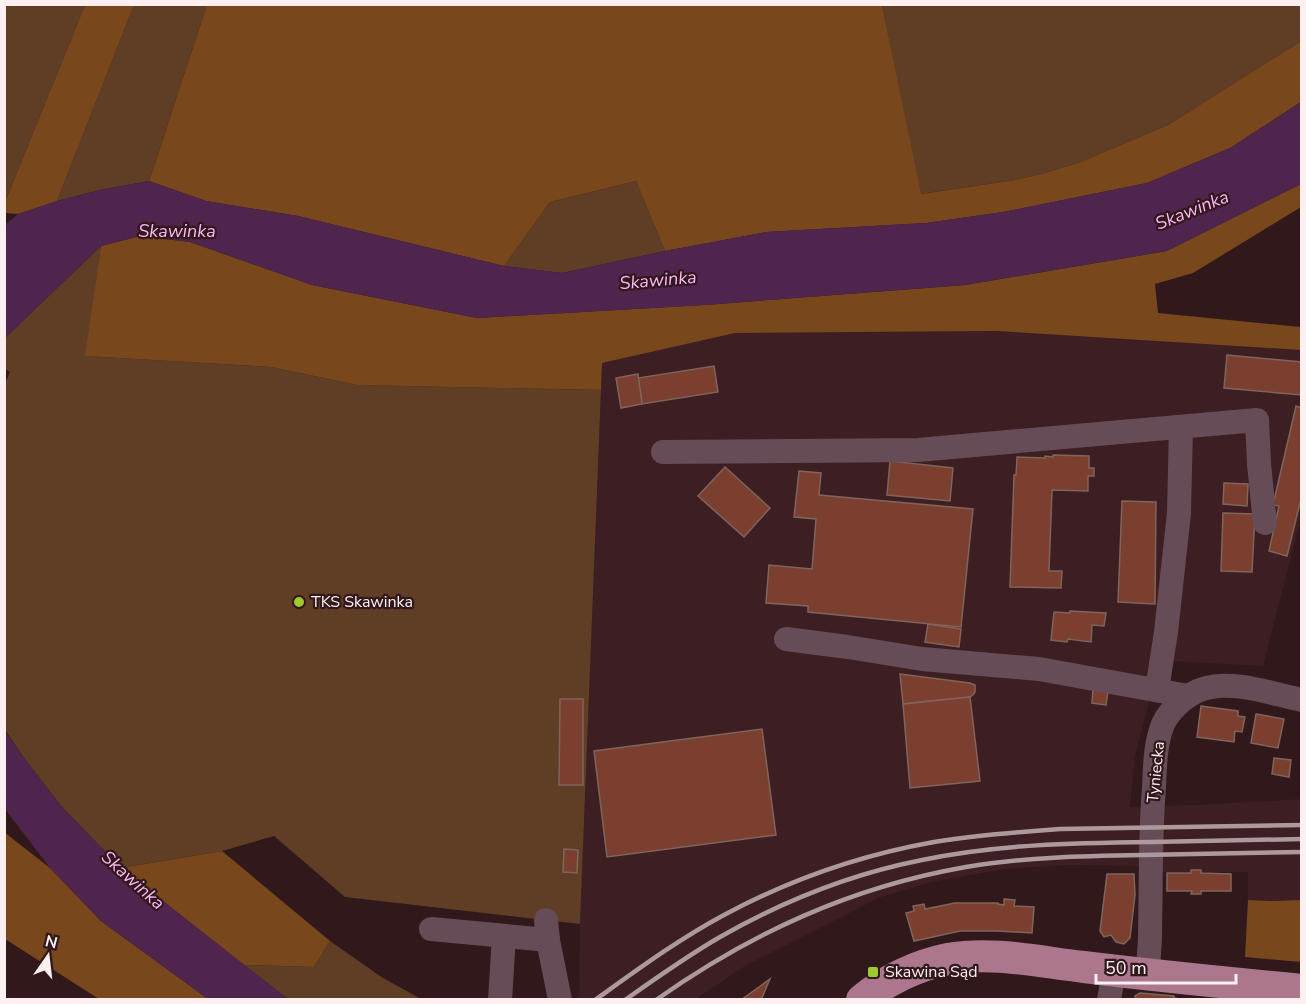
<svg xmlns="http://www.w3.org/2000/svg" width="1306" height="1004" viewBox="0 0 1306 1004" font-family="'Nunito Sans',sans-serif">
	<rect width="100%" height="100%" fill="#30181b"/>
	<path fill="#3d1e22" d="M996,331L1301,350V518L1263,666L1170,661L1150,698L1135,756L1130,807L1196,805L1301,799V900L1271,901L1248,900V872H1141V866L1069,865L1005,869L932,882L881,897L745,966L696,999H579L580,924L602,363L735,333Z"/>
	<g fill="#5f3e25">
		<path d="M5,5H85L5,202Z"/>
		<path d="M134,5H207L149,181L100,190L57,201Z"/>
		<path d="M882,5H1301V41L1168,125L1078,163L1041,174L1015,180L920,194Z"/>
		<path d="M636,181L665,251L562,273L504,266L550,202Z"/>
		<path d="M101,246L86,356L271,367L357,385L601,390L580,924L345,897L274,836L222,851L121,868L62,807L24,758L5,730L4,386L10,372L5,369V338Z"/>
		<path d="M330,941L383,978L421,999H288L244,965L314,967Z"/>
	</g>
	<g fill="#79471c">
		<path d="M85,5H134L57,201L18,214L5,213V202Z"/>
		<path d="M207,5H882L921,194L1015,180L1041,174L1078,163L1168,125L1301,41V102L1230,148L1147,183L1003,212L926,223L766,232L665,251L636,181L550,202L504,266L298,216L206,201L149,181Z"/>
		<path d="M1301,184V207L1193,273L1155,284L1158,313L1301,327V350L996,331L735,333L602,363L601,390L357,385L271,367L85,356L101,246L140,236L190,242L312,285L477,318L704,305L965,285L1167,251Z"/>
		<path d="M4,832L50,868L101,921L208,999H99L5,939Z"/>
		<path d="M222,851L330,941L314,967L244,965L121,868Z"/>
		<path d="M1248,900L1271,901L1301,900V962L1245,957Z"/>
	</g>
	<g fill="#4f244d">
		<path d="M1301,102V184L1167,251L965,285L704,305L477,318L312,285L190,242L140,236L101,246L5,338V225L18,214L57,201L100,190L149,181L206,201L298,216L504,266L562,273L665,251L766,232L926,223L1003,212L1147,183L1230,148Z"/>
		<path d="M4,730L24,758L62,807L121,868L288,999H208L101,921L50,868L5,809Z"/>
	</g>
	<g fill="#7b3f2f" stroke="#80645c" stroke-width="1.5">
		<path d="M1227,355L1302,362V395L1224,388Z"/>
		<path d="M714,366L718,392L642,404L638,378Z"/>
		<path d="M638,374L642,404L621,408L616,378Z"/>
		<path d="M1296,406L1302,408V495L1287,556L1269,551L1279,506L1273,505Z"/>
		<path d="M1053,455L1089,456V468H1094V476H1088V491L1052,490L1049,571H1062L1061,588L1010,587L1014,475H1016L1017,457L1045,458V456L1053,457Z"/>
		<path d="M890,461L953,468L950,501L887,495Z"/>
		<path d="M725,467L770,508L744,537L698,496Z"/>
		<path d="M799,471L821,473L819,495L973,509L961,627L808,612V606L766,603L769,565L812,569L816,519L794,517Z"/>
		<path d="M1224,483L1248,484L1247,506L1223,504Z"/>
		<path d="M1122,501L1156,502L1155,604L1118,602Z"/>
		<path d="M1223,513L1255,514L1252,572L1221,571Z"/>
		<path d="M1070,611L1106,613L1104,626L1092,625L1091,642L1068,639L1067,642L1051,640L1054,612L1070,613Z"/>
		<path d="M928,624L961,629L959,647L925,642Z"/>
		<path d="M900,674L970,683L975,685V692L973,695L970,697L903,704Z"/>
		<path d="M1093,689L1108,691L1106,705L1092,703Z"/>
		<path d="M970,697L980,781L910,788L903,704Z"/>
		<path d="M560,699H583V785H559Z"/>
		<path d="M1201,706L1238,711V716L1245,717L1242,732L1235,731L1234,742L1197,737Z"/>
		<path d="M1256,714L1284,719L1278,748L1251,743Z"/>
		<path d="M762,729L776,835L607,857L594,751Z"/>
		<path d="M1274,758L1291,760L1289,777L1272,774Z"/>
		<path d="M564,849L578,850L577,873L563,872Z"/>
		<path d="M1191,870H1201V873L1231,874V891H1201V894H1191L1192,891H1167V873H1191Z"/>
		<path d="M1107,874H1134L1135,895L1130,938L1124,944L1116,942L1111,935L1104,937L1100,931Z"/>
		<path d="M1004,899L1015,900L1014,906L1034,907L1032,933L997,931H960L914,941L906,913L914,911L913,906L924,904L925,909L955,903H998V904L1004,905Z"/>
		<path d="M770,979L761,1000H741Z"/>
		<path d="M1140,993L1174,996V998L1186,1000H1135V996Z"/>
	</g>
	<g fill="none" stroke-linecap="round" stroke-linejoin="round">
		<g stroke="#664c57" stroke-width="24">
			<path d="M663,452L918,450L1257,420L1259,464L1265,523"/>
			<path d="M786,639L848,647L922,659L1039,669L1188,696"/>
			<path d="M1157,690L1166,632L1179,513L1181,427"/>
			<path d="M546,920L548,940L560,1000"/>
			<path d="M431,929L548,940"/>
			<path d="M1148,975C1148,961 1150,947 1150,934C1151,885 1150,836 1154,787C1155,767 1155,744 1163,724C1170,709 1187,694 1203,689C1232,679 1272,694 1302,700"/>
			<path d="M500,1000L504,936"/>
			<path d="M1109,1000L1114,971"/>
		</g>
		<path stroke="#ac768d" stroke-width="32" d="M862,1000C886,980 918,965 948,959C993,951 1039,962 1084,967C1156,976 1229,983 1302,990"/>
		<g stroke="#ac999b" stroke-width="4.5">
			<path d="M595,1000C637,970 679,939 724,915C789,880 861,855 934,842C976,835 1018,832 1060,829L1302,825"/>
			<path d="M625,1000C656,978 687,956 720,937C783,901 851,874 922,860C998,844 1075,843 1152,842C1202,841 1252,840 1302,839"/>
			<path d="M656,1000C751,933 851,887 966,867C1024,857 1084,856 1143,855C1196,854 1249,853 1302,852"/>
		</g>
	</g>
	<g fill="#9eca2f" stroke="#30181b" stroke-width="2">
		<circle cx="299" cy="602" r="6"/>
		<rect x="867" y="966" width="12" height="12" rx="3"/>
	</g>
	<g text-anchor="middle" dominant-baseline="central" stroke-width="4.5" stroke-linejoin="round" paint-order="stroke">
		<g font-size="16" fill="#feeff0" stroke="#30181b" text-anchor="start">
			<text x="311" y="602">TKS Skawinka</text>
			<text x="885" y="972">Skawina Sąd</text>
		</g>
		<g font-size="16" fill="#feeff0" stroke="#30181b">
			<text transform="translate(1156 772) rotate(-84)">Tyniecka</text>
		</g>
		<g font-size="18" font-style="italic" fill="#feb6f8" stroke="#30181b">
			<text transform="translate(1192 210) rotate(-22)">Skawinka</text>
			<text x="177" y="231">Skawinka</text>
			<text transform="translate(658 280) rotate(-5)">Skawinka</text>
			<text transform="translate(133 880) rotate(42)">Skawinka</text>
		</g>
	</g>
	<rect width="1306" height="1004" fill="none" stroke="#feeff0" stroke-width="12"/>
	<g transform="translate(48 956) rotate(14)" stroke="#30181b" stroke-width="4.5" paint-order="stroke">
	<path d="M0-4.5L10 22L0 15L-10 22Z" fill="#feeff0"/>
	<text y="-9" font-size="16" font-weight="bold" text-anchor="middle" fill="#feeff0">N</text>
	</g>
	<path d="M1096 974v9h140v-9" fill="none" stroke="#feeff0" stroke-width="3"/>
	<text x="1105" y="974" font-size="18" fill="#feeff0" stroke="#30181b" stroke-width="4.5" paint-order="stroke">50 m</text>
</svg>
